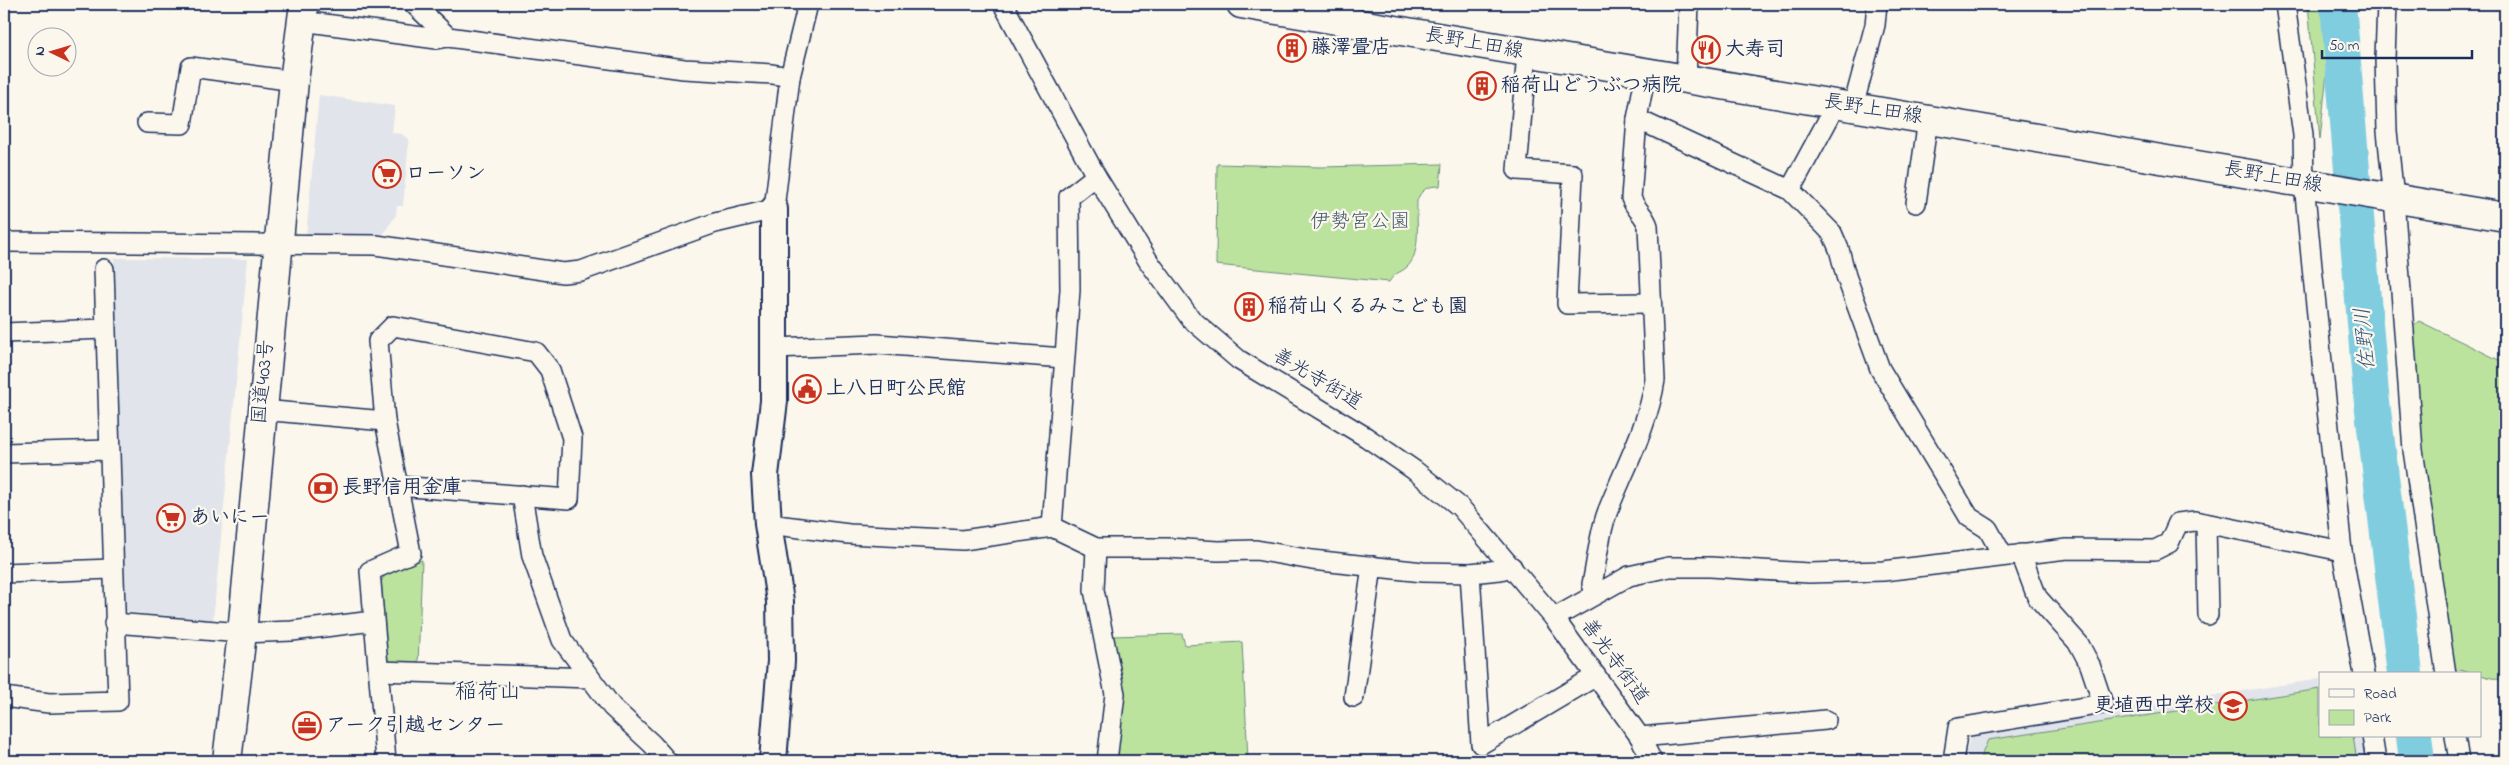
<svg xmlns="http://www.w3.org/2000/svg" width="2509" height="765" viewBox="0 0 2509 765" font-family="'Indie Flower','Klee One',sans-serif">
	<rect width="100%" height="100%" fill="#fbf7ec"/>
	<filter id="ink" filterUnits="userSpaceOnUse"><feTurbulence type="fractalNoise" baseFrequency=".02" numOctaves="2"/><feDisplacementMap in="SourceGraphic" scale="10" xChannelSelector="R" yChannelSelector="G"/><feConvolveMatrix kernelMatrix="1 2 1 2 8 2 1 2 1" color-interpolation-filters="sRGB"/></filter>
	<g filter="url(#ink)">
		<g fill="#e1e4ea">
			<path d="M319,95L395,106L392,133L402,134L409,140L403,206H397L396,215L380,239L306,237Z"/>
			<path d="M114,258L248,259L213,620L127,612L124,607Z"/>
			<path d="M2320,679V736H2365L2369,761H1963L1972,733Z"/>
		</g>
		<g fill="#bce39e" stroke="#6c897e">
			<path d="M2308,4H2334L2320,140Z"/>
			<path d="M1217,164L1321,167L1442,164L1440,186C1428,186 1421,189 1417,201C1416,219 1422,253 1407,267C1399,274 1396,271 1389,282L1216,265Z"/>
			<path d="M2419,321L2505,363V681L2451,668L2424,478L2412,326Z"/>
			<path d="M422,560L418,665L391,664L387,659L381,582L387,571Z"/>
			<path d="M1182,634L1185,645L1242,642L1248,759L1116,761L1124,697L1112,636Z"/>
			<path d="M2320,689V736H2353L2357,761H1979L1988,740Z"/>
		</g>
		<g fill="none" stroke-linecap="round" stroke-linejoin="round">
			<g stroke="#80cde0" stroke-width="36">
				<path d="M2338,4L2371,394L2405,674"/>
				<path d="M2414,736L2417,761"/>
			</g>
			<defs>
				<g id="street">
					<path d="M414,4L448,37L684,69L772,74L790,77"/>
					<path d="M1003,4L1096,176L1149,262L1191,319L1239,360L1366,437L1414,470L1460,507L1554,618L1640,737L1652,761"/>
					<path d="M2285,4L2303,135L2304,183L2312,267L2342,551L2364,674"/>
					<path d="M2387,4L2385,58L2387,131L2394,199L2413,450L2446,674"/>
					<path d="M302,21L437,39L448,37"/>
					<path d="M1527,53L1517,170L1573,174L1567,304L1650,303"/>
					<path d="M1686,79L1689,4"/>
					<path d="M1853,107L1875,25L1877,4"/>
					<path d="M1637,119L1790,190L1832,233L1839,249L1846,276L1880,369L1969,517L1988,529L2003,556"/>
					<path d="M147,123L182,124L191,67L294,81"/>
					<path d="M1790,190L1829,118L1833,103"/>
					<path d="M1916,203L1928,119"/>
					<path d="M4,242L376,245L563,273L581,271L715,223L774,209L790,77L808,4"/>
					<path d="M4,333L104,329"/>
					<path d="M774,348L877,344L1064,358"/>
					<path d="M262,410L385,421"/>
					<path d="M4,453L109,450"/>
					<path d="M522,495L532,556L562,640L612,707L652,744L667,761"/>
					<path d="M768,524L849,534L963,540L1052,527L1096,548H1167L1218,551L1256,550L1312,560L1423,572L1470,573L1500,570L1512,567"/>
					<path d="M2206,524L2208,615"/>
					<path d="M1052,527L1070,290L1069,197L1096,176"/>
					<path d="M1096,548L1094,590L1115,694L1107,761"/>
					<path d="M4,573L112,569"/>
					<path d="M1470,573L1481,744L1596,676"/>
					<path d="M1596,594L1592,584C1597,561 1599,535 1607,513C1624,469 1648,427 1655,380L1648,226C1645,215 1635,209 1631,198L1637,119L1646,72"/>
					<path d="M1554,618L1629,576L1669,567H1710L1809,573L1883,571L2067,549L2155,550L2169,543L2178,523L2195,521L2342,551"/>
					<path d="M114,623L242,633L292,631L373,621"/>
					<path d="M379,671L590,678"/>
					<path d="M4,697L49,703L118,701L104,269"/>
					<path d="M1354,697L1372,566"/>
					<path d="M2372,736L2376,761"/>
					<path d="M2455,736L2459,761"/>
					<path d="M1640,737L1826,720"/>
					<path d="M386,761L370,571L411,553L385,421L378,341L393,326L536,352L550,370L572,438L569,499L397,486"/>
					<path d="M1953,761L1958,728L2103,704L2090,665L2079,644L2037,597L2021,554"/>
				</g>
				<path id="secondary" d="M773,761L781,661L780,601L768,524L765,475L774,401V209"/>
				<path id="primary" d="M1241,4L2505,217"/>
				<path id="highway" d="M227,761L242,633L294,81L304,4"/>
			</defs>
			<use href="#street" stroke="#1b2f5e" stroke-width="22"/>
			<use href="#secondary" stroke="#1b2f5e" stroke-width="30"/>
			<use href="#primary" stroke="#1b2f5e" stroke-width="31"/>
			<use href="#highway" stroke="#1b2f5e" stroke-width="31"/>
			<use href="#street" stroke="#fbf7ec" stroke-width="19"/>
			<use href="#secondary" stroke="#fbf7ec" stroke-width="26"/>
			<use href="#primary" stroke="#fbf7ec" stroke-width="28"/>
			<use href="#highway" stroke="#fbf7ec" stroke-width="28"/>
		</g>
	</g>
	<defs>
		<symbol id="building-ring" viewBox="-11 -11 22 22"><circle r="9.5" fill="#fbf7ec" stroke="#c8321e" stroke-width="1.5"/><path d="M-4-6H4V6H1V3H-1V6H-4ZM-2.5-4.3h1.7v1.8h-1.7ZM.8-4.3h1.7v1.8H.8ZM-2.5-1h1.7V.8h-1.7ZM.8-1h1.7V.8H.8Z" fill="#c8321e"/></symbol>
		<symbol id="restaurant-ring" viewBox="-11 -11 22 22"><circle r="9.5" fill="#fbf7ec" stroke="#c8321e" stroke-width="1.5"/><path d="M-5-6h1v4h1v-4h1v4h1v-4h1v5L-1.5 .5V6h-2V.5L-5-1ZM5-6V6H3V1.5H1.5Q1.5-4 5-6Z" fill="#c8321e"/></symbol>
		<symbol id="supermarket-ring" viewBox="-11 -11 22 22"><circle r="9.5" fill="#fbf7ec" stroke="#c8321e" stroke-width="1.5"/><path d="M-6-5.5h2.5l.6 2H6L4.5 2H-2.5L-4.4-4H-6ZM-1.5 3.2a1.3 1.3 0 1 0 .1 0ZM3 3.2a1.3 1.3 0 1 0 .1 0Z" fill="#c8321e"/></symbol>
		<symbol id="civic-ring" viewBox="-11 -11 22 22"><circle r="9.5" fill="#fbf7ec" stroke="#c8321e" stroke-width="1.5"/><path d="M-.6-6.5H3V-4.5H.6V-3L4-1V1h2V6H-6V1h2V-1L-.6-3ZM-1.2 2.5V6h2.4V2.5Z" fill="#c8321e"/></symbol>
		<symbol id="bank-ring" viewBox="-11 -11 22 22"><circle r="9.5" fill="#fbf7ec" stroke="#c8321e" stroke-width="1.5"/><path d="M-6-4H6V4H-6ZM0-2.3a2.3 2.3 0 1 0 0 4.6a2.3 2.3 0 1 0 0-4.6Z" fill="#c8321e"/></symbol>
		<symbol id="school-ring" viewBox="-11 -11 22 22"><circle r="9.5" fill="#fbf7ec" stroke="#c8321e" stroke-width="1.5"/><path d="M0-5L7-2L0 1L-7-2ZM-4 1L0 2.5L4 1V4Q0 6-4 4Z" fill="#c8321e"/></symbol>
		<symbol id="office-ring" viewBox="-11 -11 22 22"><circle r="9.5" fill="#fbf7ec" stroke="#c8321e" stroke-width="1.5"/><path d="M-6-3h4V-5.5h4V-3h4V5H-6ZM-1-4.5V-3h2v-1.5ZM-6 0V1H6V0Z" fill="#c8321e"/></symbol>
	</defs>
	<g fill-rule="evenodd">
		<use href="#building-ring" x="1276" y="32" width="32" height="32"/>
		<use href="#restaurant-ring" x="1690" y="34" width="32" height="32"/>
		<use href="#building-ring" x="1466" y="70" width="32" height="32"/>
		<use href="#supermarket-ring" x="371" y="158" width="32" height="32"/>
		<use href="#building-ring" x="1233" y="291" width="32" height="32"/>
		<use href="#civic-ring" x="791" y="373" width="32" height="32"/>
		<use href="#bank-ring" x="307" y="472" width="32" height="32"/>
		<use href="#supermarket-ring" x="155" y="502" width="32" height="32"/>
		<use href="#school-ring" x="2217" y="690" width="32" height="32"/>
		<use href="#office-ring" x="291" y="710" width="32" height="32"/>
	</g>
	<g text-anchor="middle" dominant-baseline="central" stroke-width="4.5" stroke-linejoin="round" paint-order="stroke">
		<g font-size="20" fill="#1b2f5e" stroke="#fbf7ec">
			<text transform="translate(1474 44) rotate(10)">長野上田線</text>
			<text transform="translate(1873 110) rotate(9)">長野上田線</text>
			<text transform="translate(2273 178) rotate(10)">長野上田線</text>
			<text transform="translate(1317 380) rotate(31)">善光寺街道</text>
			<text transform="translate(264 382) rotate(-85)">国道403号</text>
			<text transform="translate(1614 662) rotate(54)">善光寺街道</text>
		</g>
		<g font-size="20" font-weight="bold" fill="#1b2f5e" stroke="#fbf7ec" text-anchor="start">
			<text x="1311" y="48">藤澤畳店</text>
			<text x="1725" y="50">大寿司</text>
			<text x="1501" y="86">稲荷山どうぶつ病院</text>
			<text x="406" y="174">ローソン</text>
			<text x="1268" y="307">稲荷山くるみこども園</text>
			<text x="826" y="389">上八日町公民館</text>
			<text x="342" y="488">長野信用金庫</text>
			<text x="190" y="518">あいにー</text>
			<text x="2214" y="706" text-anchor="end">更埴西中学校</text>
			<text x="326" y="726">アーク引越センター</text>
		</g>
		<g font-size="20" fill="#435c6e" stroke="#fbf7ec">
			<text x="1360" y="222">伊勢宮公園</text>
		</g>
		<g font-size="21" font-style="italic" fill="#34567e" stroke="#fbf7ec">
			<text transform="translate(2366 339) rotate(-95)">佐野川</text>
		</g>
		<g font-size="22" fill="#1b2f5e" stroke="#fbf7ec">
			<text x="488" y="693">稲荷山</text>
		</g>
	</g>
	<rect width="2509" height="765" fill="none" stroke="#fbf7ec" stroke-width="20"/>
	<rect x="10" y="10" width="2489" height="745" fill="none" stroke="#1b2f5e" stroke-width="2" filter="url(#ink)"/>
	<rect x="2319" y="672" width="162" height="65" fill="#fbf7ec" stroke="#a1a7b3"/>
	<rect x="2329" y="689" width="25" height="8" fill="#fbf7ec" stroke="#a1a7b3"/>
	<text x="2364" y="698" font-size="15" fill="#1b2f5e">Road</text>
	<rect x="2329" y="710" width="25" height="15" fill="#bce39e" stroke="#a1a7b3"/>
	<text x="2364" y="722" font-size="15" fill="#1b2f5e">Park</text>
	<g transform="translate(52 52) rotate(275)"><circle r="24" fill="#fbf7ec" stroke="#a1a7b3"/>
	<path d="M0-4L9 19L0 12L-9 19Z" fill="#c8321e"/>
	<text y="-8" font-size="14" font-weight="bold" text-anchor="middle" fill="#1b2f5e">N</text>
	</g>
	<path d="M2322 50v8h150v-8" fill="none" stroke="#1b2f5e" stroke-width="2.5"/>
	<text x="2329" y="50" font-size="15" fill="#1b2f5e" stroke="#fbf7ec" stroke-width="4" paint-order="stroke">50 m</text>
</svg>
